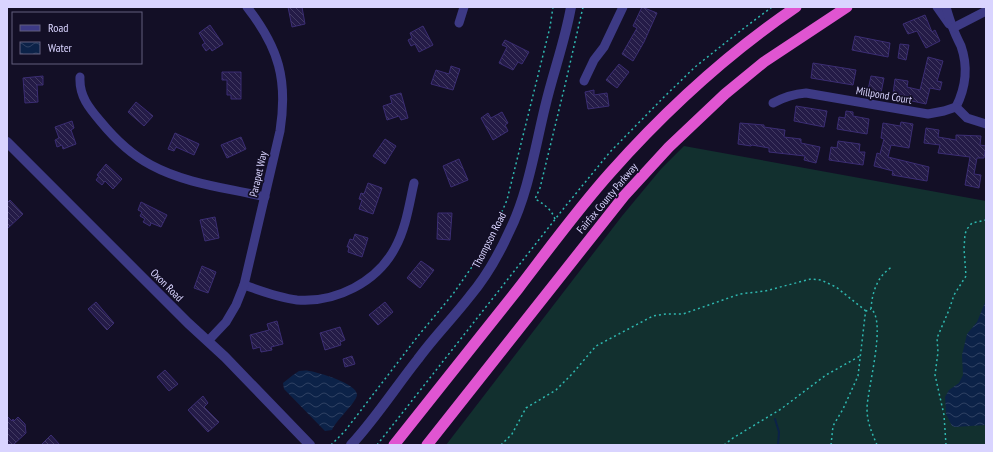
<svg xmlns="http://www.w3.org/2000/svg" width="993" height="452" viewBox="0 0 993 452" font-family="'PT Sans Narrow',sans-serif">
	<defs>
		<pattern id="water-waves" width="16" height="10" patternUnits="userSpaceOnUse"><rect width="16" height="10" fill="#0c2248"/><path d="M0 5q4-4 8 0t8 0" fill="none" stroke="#2f4163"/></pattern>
		<pattern id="building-back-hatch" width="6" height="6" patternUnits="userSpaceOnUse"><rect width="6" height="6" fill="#241b47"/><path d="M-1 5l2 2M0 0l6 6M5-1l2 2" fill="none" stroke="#433b63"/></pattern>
	</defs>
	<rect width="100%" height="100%" fill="#130f26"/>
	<path fill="#12302f" d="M684,146L986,201V445H446L622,216L661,169Z"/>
	<g fill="url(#water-waves)">
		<path d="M986,300V425L955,427L952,426L946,414L945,397L949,390L959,383L963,375L962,355L967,334L977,322Z"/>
		<path d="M299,371C302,371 305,370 309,371C318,372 358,384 357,395C356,403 336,420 332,430L325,431L322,428L284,389L283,383L293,375Z"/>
	</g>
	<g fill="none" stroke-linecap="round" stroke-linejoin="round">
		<path stroke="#0c2248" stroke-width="2" d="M775,419L779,432L778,445"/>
	</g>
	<g fill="url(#building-back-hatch)" stroke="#3b2d73">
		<path d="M288,7H302L305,24L292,27Z"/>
		<path d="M642,7L657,13L644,42L633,61L622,54L637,28L633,26Z"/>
		<path d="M925,15L932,32L935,30L940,41L926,48L917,31L908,34L903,24Z"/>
		<path d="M210,25L223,44L212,51L210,48L206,51L202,45L205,43L199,33Z"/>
		<path d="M423,26L433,45L419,52L415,44L411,46L408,40L412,38L410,33Z"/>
		<path d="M855,36L890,43L888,57L852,50Z"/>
		<path d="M505,40L529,52L522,64L518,62L513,70L499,63L507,47L502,45Z"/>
		<path d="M900,44L909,45L906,60L898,58Z"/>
		<path d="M928,57L943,61L937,81L942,82L940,90L930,88L926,104L912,101L913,97L893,94L895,79L908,81L907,87L920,90Z"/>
		<path d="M813,63L856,70L853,85L811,78Z"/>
		<path d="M619,64L629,72L617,88L606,80Z"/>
		<path d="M451,66L460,69L453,90L431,84L436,70L449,74Z"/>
		<path d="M222,72H241V99H231V95H227V80H222Z"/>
		<path d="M43,76V85H37L38,102L25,103L23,78Z"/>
		<path d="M871,76L884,78L881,93L868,90Z"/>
		<path d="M594,90V95L607,93L609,106L588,109L585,92Z"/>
		<path d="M401,93L408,118L401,120L399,116L387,120L383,106L392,103L390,96Z"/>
		<path d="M136,102L153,116L144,126L128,112Z"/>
		<path d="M796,106L827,111L824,127L794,121Z"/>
		<path d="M846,111L853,112V116L869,119L867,134L837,129L839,117L845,118Z"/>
		<path d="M502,112L508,123L505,125L508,131L493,140L481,118L488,113L491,118Z"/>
		<path d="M72,121L74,128L71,130L76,144L63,149L62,145L57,147L55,140L59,138L55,127Z"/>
		<path d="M901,122L913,124L909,148L891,145L888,157L929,167L927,181L892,175L893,171L874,166L877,153L880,154L884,139L881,138L883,123L900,126Z"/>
		<path d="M740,123L764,125V127L785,130L784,137L801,139V143L820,147L816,163L804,160L805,156L769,152V148L752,145L751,146L738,144Z"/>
		<path d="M926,128L939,130L938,137L956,140V135L981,136L980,145L986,146L984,158H977L974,174L981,175L979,188L965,185L970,157L938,153L940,145L924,143Z"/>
		<path d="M175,133L199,144L194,155L176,147L174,151L168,149Z"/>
		<path d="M241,137L246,149L227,158L221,145Z"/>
		<path d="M385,139L396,146L385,164L373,156Z"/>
		<path d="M838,141L860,144L859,152H865L863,165L829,160L831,147L837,148Z"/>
		<path d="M459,159L468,180L451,187L443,166Z"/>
		<path d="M106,164L122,179L113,189L105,181L102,185L96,180L99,176L97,175Z"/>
		<path d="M368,183L382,188L373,214L359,209L362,200L359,199L361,193L364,194Z"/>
		<path d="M10,200L23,214L7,229V203Z"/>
		<path d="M141,202L167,215L161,227L151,223L150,226L143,222L145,219L140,216L142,212L138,210Z"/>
		<path d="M438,213H452L450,240L437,239Z"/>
		<path d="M215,217L219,238L205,241L200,220Z"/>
		<path d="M355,234L368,238L362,257L348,252L349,247H347L350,239L353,240Z"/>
		<path d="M421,261L434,270L420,288L407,278Z"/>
		<path d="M202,266L216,272L208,293L194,288Z"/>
		<path d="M96,302L114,323L107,330L88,309Z"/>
		<path d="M385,302L393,312L378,325L369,315Z"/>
		<path d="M277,321L283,344L271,347L272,350L261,352L260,347L253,349L250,335L269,330L267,324Z"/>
		<path d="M340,327L345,340L340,342L341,345L325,350L320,333Z"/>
		<path d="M352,356L355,364L345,367L343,359Z"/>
		<path d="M165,370L178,384L169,391L157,377Z"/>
		<path d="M203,396L208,403L204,407L219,422L208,432L188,410Z"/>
		<path d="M7,416L12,421L13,419L14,421L18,417L25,424L26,433L13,445H7Z"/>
		<path d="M51,435L60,445H41Z"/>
	</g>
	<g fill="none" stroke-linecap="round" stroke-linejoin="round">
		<g stroke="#2fb8b0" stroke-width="1.5" stroke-dasharray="2 3" stroke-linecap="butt">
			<path d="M555,219C551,209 544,204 535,199L540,188L566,81L583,7"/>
			<path d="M331,445L345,431L418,336L453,294L488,244L507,200L550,27L553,7"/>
			<path d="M377,445L564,208L610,152L664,97L695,67L735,35L772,7"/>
			<path d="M501,445L512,434L526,408L556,390L572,374L596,346L653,316L666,314H683L740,294L765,291L811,279L821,280L836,287L866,311"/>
			<path d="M724,445L733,438L781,409L826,375L860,356"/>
			<path d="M831,445L833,426L843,409L858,376L865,316L866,311L871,309"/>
			<path d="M877,445C872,433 867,422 867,409C867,390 887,321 871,309C872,293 877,276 892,267"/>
			<path d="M946,445L944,415L935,375L938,352L937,338L949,310L954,295L966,276L964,249L965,234L967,229L972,223L986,220"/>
		</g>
		<g stroke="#3d3a85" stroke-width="9">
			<path d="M937,7L949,24"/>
			<path d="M946,7C948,14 950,21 953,28C955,34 958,40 961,46C968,66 966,87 956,107"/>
			<path d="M459,23L464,7"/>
			<path d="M953,28L986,11"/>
			<path d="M80,77C79,96 89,108 101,122C115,139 132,155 151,165C186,184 228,188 265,197"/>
			<path d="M584,81L594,60L604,47L623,7"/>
			<path d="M773,103C784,97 793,94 806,93L928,114L944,111L956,107L967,118L986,124"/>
			<path d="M244,285C261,291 279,298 297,300C336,303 377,282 395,248C406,228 409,205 414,183"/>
			<path d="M208,341L226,322L236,305L244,285L280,131C288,80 279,48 247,7"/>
		</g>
		<g stroke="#3d3a85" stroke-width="10">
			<path d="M7,142L188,323L225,357L310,445"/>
			<path d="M351,445C376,418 395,388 418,359C434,337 453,318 470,296C486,277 499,254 509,232C528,194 535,148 545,107C553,73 565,41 571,7"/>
		</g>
		<g stroke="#e055d1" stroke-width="11">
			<path d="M394,445C435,393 477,341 518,289C548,250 577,210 610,173C665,111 727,54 796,7"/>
			<path d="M427,445L624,196L669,147L725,94L764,62L847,7"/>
		</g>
	</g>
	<g text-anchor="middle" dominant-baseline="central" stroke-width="3.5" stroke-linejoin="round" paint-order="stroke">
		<g font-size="11" fill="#d9d4ff" stroke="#130f26">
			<text transform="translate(884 95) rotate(10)">Millpond Court</text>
			<text transform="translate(258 174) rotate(-77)">Parapet Way</text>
			<text transform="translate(607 198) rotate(-50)">Fairfax County Parkway</text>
			<text transform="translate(489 240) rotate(-63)">Thompson Road</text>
			<text transform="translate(167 285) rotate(45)">Oxon Road</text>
		</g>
	</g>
	<rect width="993" height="452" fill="none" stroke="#d9d4ff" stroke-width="16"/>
	<rect x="12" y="12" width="130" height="52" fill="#130f26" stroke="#625e7d"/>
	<rect x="20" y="25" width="20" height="6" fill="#3d3a85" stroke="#625e7d"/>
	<text x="48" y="32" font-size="12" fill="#d9d4ff">Road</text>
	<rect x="20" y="42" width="20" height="12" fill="url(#water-waves)" stroke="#625e7d"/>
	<text x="48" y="52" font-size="12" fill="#d9d4ff">Water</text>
</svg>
